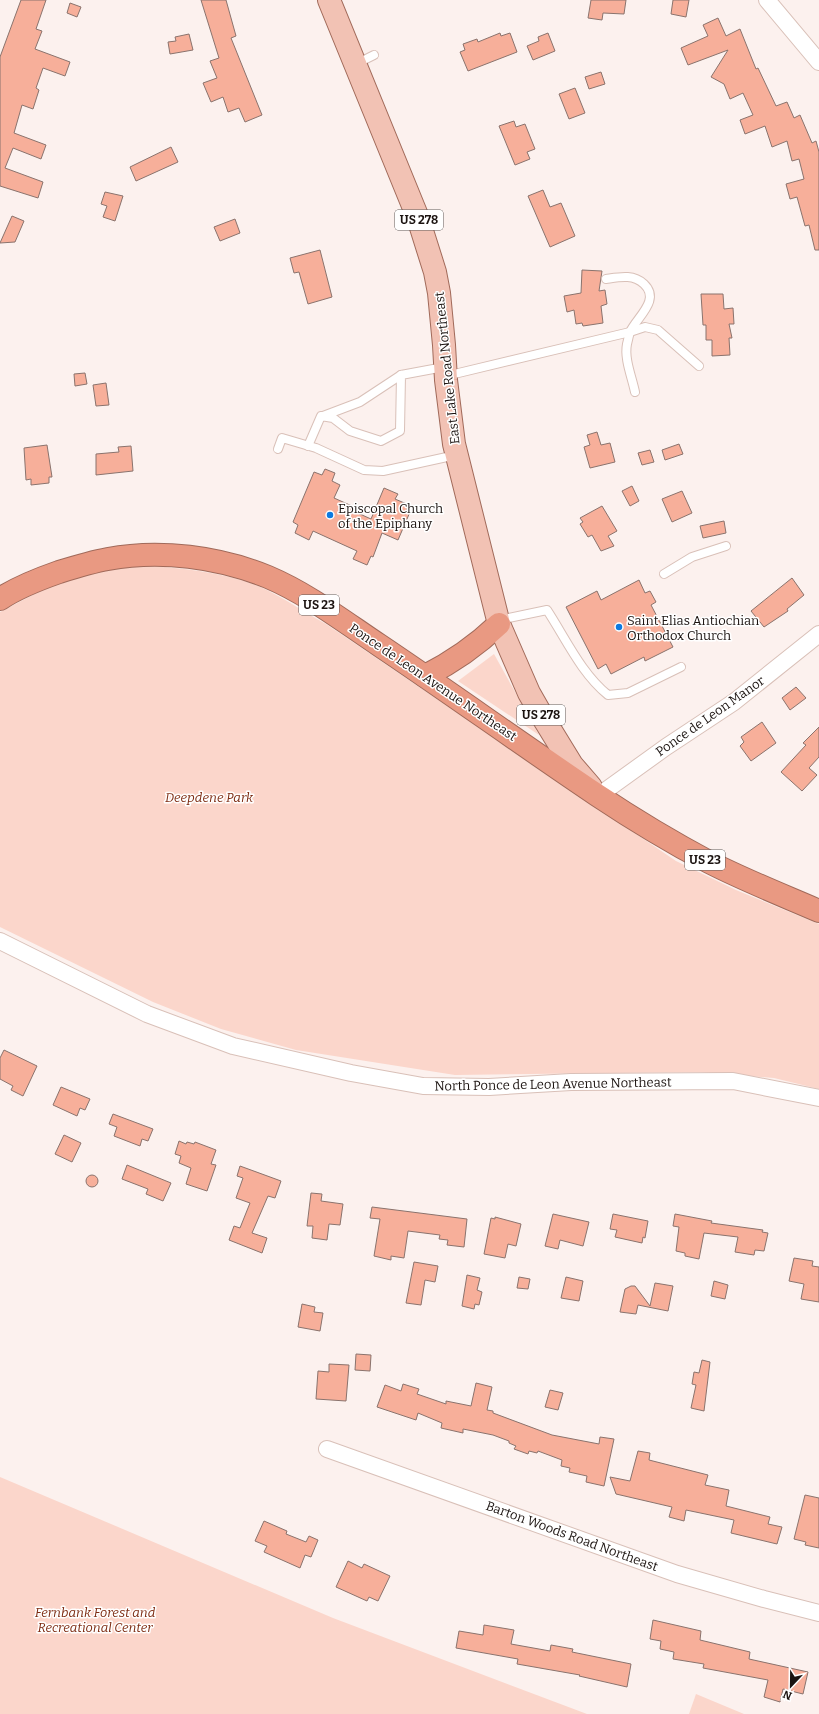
<svg xmlns="http://www.w3.org/2000/svg" width="819" height="1714" viewBox="0 0 819 1714" font-family="Bitter,serif">
	<rect width="100%" height="100%" fill="#fcf1ee"/>
	<g fill="#fbd6cb">
		<path d="M144,565C185,569 229,572 267,590C287,600 306,613 326,624L676,861L736,890L819,924V1089L774,1078L701,1072L455,1075L296,1050L221,1029L153,1002L0,927V612L52,585L97,570Z"/>
		<path d="M494,654L539,735L458,681Z"/>
		<path d="M0,1477L333,1618L587,1714H0Z"/>
		<path d="M696,1694L744,1714H689Z"/>
	</g>
	<g fill="#f7af9a" stroke="#8a736d">
		<path d="M21,0H46L36,29L42,31L35,49L70,62L65,76L43,68L36,88L39,90L33,109L22,105L14,133L46,145L41,159L13,148L5,168L43,182L38,198L0,186V57Z"/>
		<path d="M201,0H226L236,36L231,38L262,115L245,122L239,108L228,112L223,97L211,102L203,83L217,78L210,61L219,58Z"/>
		<path d="M591,0H626L624,14L603,13L602,20L588,18Z"/>
		<path d="M673,0H689L686,17L671,14Z"/>
		<path d="M70,3L81,7L77,17L67,13Z"/>
		<path d="M718,18L726,36L740,29L756,69L758,68L776,106L787,102L794,118L800,115L812,143L816,141L819,152V250H815L809,225L805,226L797,197L790,199L786,184L804,179L799,159L792,161L787,141L772,147L765,126L745,134L740,120L753,115L743,93L730,99L724,84L711,77L728,50L688,65L681,48L708,36L703,25Z"/>
		<path d="M500,33L501,36L510,33L517,52L468,71L460,52L465,50L463,44L477,39L478,42Z"/>
		<path d="M548,33L555,51L533,60L527,46L539,41L538,37Z"/>
		<path d="M189,34L193,50L170,54L168,42L176,41L175,37Z"/>
		<path d="M601,72L605,84L589,89L585,77Z"/>
		<path d="M575,88L585,113L569,119L559,94Z"/>
		<path d="M514,121L516,127L525,124L535,149L527,152L530,159L515,165L499,126Z"/>
		<path d="M171,147L178,162L136,181L130,167Z"/>
		<path d="M543,190L550,207L561,203L575,236L550,247L528,196Z"/>
		<path d="M105,192L123,196L115,221L103,217L107,206L101,204Z"/>
		<path d="M12,216L24,221L15,242L0,243Z"/>
		<path d="M235,219L240,233L220,241L214,227Z"/>
		<path d="M320,250L332,297L308,304L299,272L294,273L290,258Z"/>
		<path d="M582,270L602,271L599,291L605,290L607,304L601,306L603,323L583,326L582,323L576,324L574,310L567,312L564,296L581,293Z"/>
		<path d="M701,294H723L724,309L733,308L734,324H729L732,338H729L730,355L712,356V340H706V325H703Z"/>
		<path d="M85,373L87,384L75,386L74,374Z"/>
		<path d="M106,383L109,405L96,406L93,385Z"/>
		<path d="M597,432L601,445L610,443L615,462L590,468L584,447L590,445L587,435Z"/>
		<path d="M679,444L683,454L665,460L662,450Z"/>
		<path d="M47,445L52,477H49V483L31,485V479L26,480L24,448Z"/>
		<path d="M131,446L133,471L96,475V454L119,452L118,447Z"/>
		<path d="M650,450L654,462L642,465L638,453Z"/>
		<path d="M325,469L335,473L332,481L340,485L334,498L352,506L351,510L371,519L384,488L398,494L395,499L409,505L406,511L410,512L398,540L382,533L373,557L371,556L367,565L353,559L357,551L313,531L309,540L295,533L298,525L293,522L314,472L322,475Z"/>
		<path d="M632,486L639,501L630,506L622,491Z"/>
		<path d="M682,491L692,513L672,522L662,499Z"/>
		<path d="M602,506L617,531L608,536L614,546L601,551L592,535L588,537L580,524L583,522L580,518Z"/>
		<path d="M724,521L726,533L703,538L700,526Z"/>
		<path d="M792,578L804,595L787,609L788,611L764,627L751,611Z"/>
		<path d="M639,580L645,593L650,591L656,602L651,605L673,647L645,661L644,657L611,674L606,664L598,669L566,607L597,591L601,600Z"/>
		<path d="M796,687L806,698L790,710L782,698Z"/>
		<path d="M762,722L776,743L751,761L740,746L744,742L741,737Z"/>
		<path d="M819,727V757L809,768L817,775L802,791L781,772L806,745L803,743Z"/>
		<path d="M4,1050L37,1066L23,1096L11,1090L13,1086L0,1079V1058Z"/>
		<path d="M61,1087L90,1099L85,1110L80,1108L77,1116L53,1105Z"/>
		<path d="M113,1114L153,1129L148,1141L142,1139L140,1146L114,1136L117,1127L109,1124Z"/>
		<path d="M64,1135L81,1143L72,1162L55,1154Z"/>
		<path d="M179,1141L186,1144L187,1142L194,1144L195,1142L216,1150L211,1164L216,1165L207,1191L186,1184L191,1168L179,1163L181,1156L175,1154Z"/>
		<path d="M127,1165L171,1183L163,1201L146,1194L148,1189L122,1179Z"/>
		<path d="M240,1166L281,1181L275,1198L268,1196L252,1233L267,1238L262,1253L229,1240L234,1226L240,1228L250,1203L236,1198L243,1178L237,1176Z"/>
		<circle cx="92" cy="1181" r="6"/>
		<path d="M311,1193L322,1194L321,1201L343,1204L340,1225L329,1224L327,1240L312,1238L313,1226H307Z"/>
		<path d="M372,1207L467,1219L464,1247L447,1245L448,1240L439,1239L440,1235L408,1231L404,1258L391,1256V1260L374,1256L380,1219L370,1218Z"/>
		<path d="M553,1214L589,1222L583,1246L560,1240L558,1249L545,1246Z"/>
		<path d="M613,1214L648,1221L645,1238L643,1237L642,1243L615,1237L617,1230L610,1229Z"/>
		<path d="M675,1214L712,1221L711,1223L763,1230L762,1232L768,1233L764,1251L755,1250L754,1255L735,1252L738,1237L704,1233L699,1259L685,1256V1253L676,1251L679,1227L673,1226Z"/>
		<path d="M495,1217L521,1224L516,1246L508,1244L505,1258L484,1254L491,1218L495,1219Z"/>
		<path d="M794,1258L813,1261L812,1266L819,1267V1302L801,1299L804,1284L789,1281Z"/>
		<path d="M414,1262L438,1266L435,1282L425,1280L421,1305L406,1303Z"/>
		<path d="M467,1275L480,1278L477,1290L482,1292L479,1305L475,1304L474,1309L462,1306Z"/>
		<path d="M519,1277L530,1279L528,1289L517,1288Z"/>
		<path d="M566,1277L583,1281L579,1301L561,1298Z"/>
		<path d="M714,1281L728,1285L725,1299L711,1296Z"/>
		<path d="M655,1283L673,1286L668,1311L638,1305L636,1314L620,1312L625,1289L631,1286H635L650,1306Z"/>
		<path d="M302,1304L315,1307L314,1312L323,1313L320,1331L298,1327Z"/>
		<path d="M356,1354L371,1355L370,1371L355,1370Z"/>
		<path d="M702,1360L710,1362L704,1411L691,1408L696,1385L692,1384L694,1372L699,1373Z"/>
		<path d="M329,1364L349,1365L346,1401L316,1399L318,1371L329,1372Z"/>
		<path d="M476,1383L492,1387L487,1410L493,1411V1413L552,1435L599,1444L600,1437L614,1439L604,1486L586,1482L587,1476L569,1472L570,1468L561,1466L562,1460L538,1451L537,1453L529,1451L528,1454L514,1449L516,1446L509,1443V1441L493,1435L463,1429V1433L441,1428L442,1423L418,1413L416,1420L377,1407L385,1385L401,1391L403,1384L419,1389L417,1394L446,1404V1401L471,1406Z"/>
		<path d="M550,1390L563,1393L558,1410L545,1407Z"/>
		<path d="M638,1451L650,1453L649,1460L708,1475L705,1485L729,1490L726,1506L770,1517L768,1524L782,1527L777,1544L731,1533L734,1520L686,1510L684,1521L669,1517L672,1507L616,1494L610,1477L630,1481Z"/>
		<path d="M805,1495L819,1498V1548L805,1545L806,1542L794,1539Z"/>
		<path d="M264,1521L287,1531L286,1534L306,1542L309,1536L318,1540L311,1557L305,1555L300,1568L264,1552L267,1546L255,1541Z"/>
		<path d="M348,1561L362,1568L364,1564L390,1576L378,1601L369,1597L367,1601L336,1587Z"/>
		<path d="M653,1620L701,1631L700,1640L750,1652L749,1659L808,1672L803,1694L783,1689L780,1702L764,1697L768,1680L703,1668L704,1664L673,1659L674,1652L660,1649L661,1641L650,1639Z"/>
		<path d="M484,1625L514,1630L511,1644L550,1651L551,1645L573,1649L572,1652L631,1664L627,1687L579,1676L580,1675L517,1664L518,1659L456,1648L459,1631L483,1635Z"/>
	</g>
	<g fill="none" stroke-linecap="round" stroke-linejoin="round">
		<defs>
			<g id="lane">
				<path d="M356,64L374,55"/>
				<path d="M606,279C620,277 633,274 644,284C661,300 637,317 630,332C629,335 628,340 627,344C624,359 632,377 635,392"/>
				<path d="M446,376L630,332L645,327L658,330L699,366"/>
				<path d="M323,416L360,402L401,375"/>
				<path d="M308,446L321,416L333,418L350,431L381,441L400,431L401,375L444,367"/>
				<path d="M278,449L282,438L316,448L364,470L383,471L456,455"/>
				<path d="M664,574L692,557L726,546"/>
				<path d="M499,620L547,610C566,639 581,673 608,695L628,693L681,667"/>
			</g>
			<g id="street">
				<path d="M767,0L819,62"/>
				<path d="M598,796L666,747L734,702L819,634"/>
				<path d="M0,941L147,1014L233,1046L351,1073L423,1086L489,1087L571,1082L733,1081L819,1098"/>
				<path d="M327,1449L677,1574L764,1599L819,1613"/>
			</g>
			<path id="primary" d="M329,0L418,218L435,272L439,293L444,345L446,380L454,444L499,624L529,693L545,721L572,765L591,787"/>
			<g id="highway">
				<path d="M0,599C18,587 39,579 59,572C75,567 91,562 108,559C160,549 219,557 268,577C308,594 343,621 379,645C452,694 524,746 597,795C633,819 671,842 709,862C744,880 782,895 819,911"/>
				<path d="M425,676C453,662 477,645 499,624"/>
			</g>
		</defs>
		<use href="#lane" stroke="#d9c0b8" stroke-width="10"/>
		<use href="#street" stroke="#d9c0b8" stroke-width="18"/>
		<use href="#primary" stroke="#a16a5a" stroke-width="24"/>
		<use href="#highway" stroke="#a16a5a" stroke-width="24"/>
		<use href="#lane" stroke="#fff" stroke-width="8"/>
		<use href="#street" stroke="#fff" stroke-width="16"/>
		<use href="#primary" stroke="#f2c2b4" stroke-width="22"/>
		<use href="#highway" stroke="#e99982" stroke-width="22"/>
	</g>
	<g fill="#0c7ae1" stroke="#fff" stroke-width="1.5">
		<circle cx="330" cy="515" r="4"/>
		<circle cx="619" cy="627" r="4"/>
	</g>
	<g text-anchor="middle" dominant-baseline="central" stroke-width="3" stroke-linejoin="round" paint-order="stroke">
		<g fill="#fff" stroke="#5f5a58" stroke-width="1">
			<rect x="395" y="210" width="48" height="20" rx="3"/>
			<rect x="299" y="595" width="40" height="20" rx="3"/>
			<rect x="517" y="705" width="48" height="20" rx="3"/>
			<rect x="685" y="850" width="40" height="20" rx="3"/>
		</g>
		<g font-size="12" font-weight="bold" fill="#1b1310">
			<text x="419" y="220">US 278</text>
			<text x="319" y="605">US 23</text>
			<text x="541" y="715">US 278</text>
			<text x="705" y="860">US 23</text>
		</g>
		<g font-size="13" fill="#1b1310" stroke="#fff">
			<text transform="translate(447 368) rotate(-96)">East Lake Road Northeast</text>
			<text transform="translate(433 682) rotate(34)">Ponce de Leon Avenue Northeast</text>
			<text transform="translate(710 716) rotate(-35)">Ponce de Leon Manor</text>
			<text transform="translate(553 1084) rotate(-1)">North Ponce de Leon Avenue Northeast</text>
			<text transform="translate(572 1536) rotate(20)">Barton Woods Road Northeast</text>
		</g>
		<g font-size="13" fill="#1b1310" stroke="#fff" text-anchor="start">
			<text x="338" y="508">Episcopal Church<tspan x="338" dy="15">of the Epiphany</tspan></text>
			<text x="627" y="620">Saint Elias Antiochian<tspan x="627" dy="15">Orthodox Church</tspan></text>
		</g>
		<g font-size="13" font-style="italic" fill="#7d2b11" stroke="#fff">
			<text x="209" y="797">Deepdene Park</text>
			<text x="95" y="1612">Fernbank Forest and<tspan x="95" dy="15">Recreational Center</tspan></text>
		</g>
	</g>
	<g transform="translate(791 1686) rotate(202)" stroke="#ffffff" stroke-width="3" paint-order="stroke">
	<path d="M0-3L7 15L0 10L-7 15Z" fill="#1b1310"/>
	<text y="-6" font-size="11" font-weight="bold" text-anchor="middle" fill="#1b1310">N</text>
	</g>
</svg>
